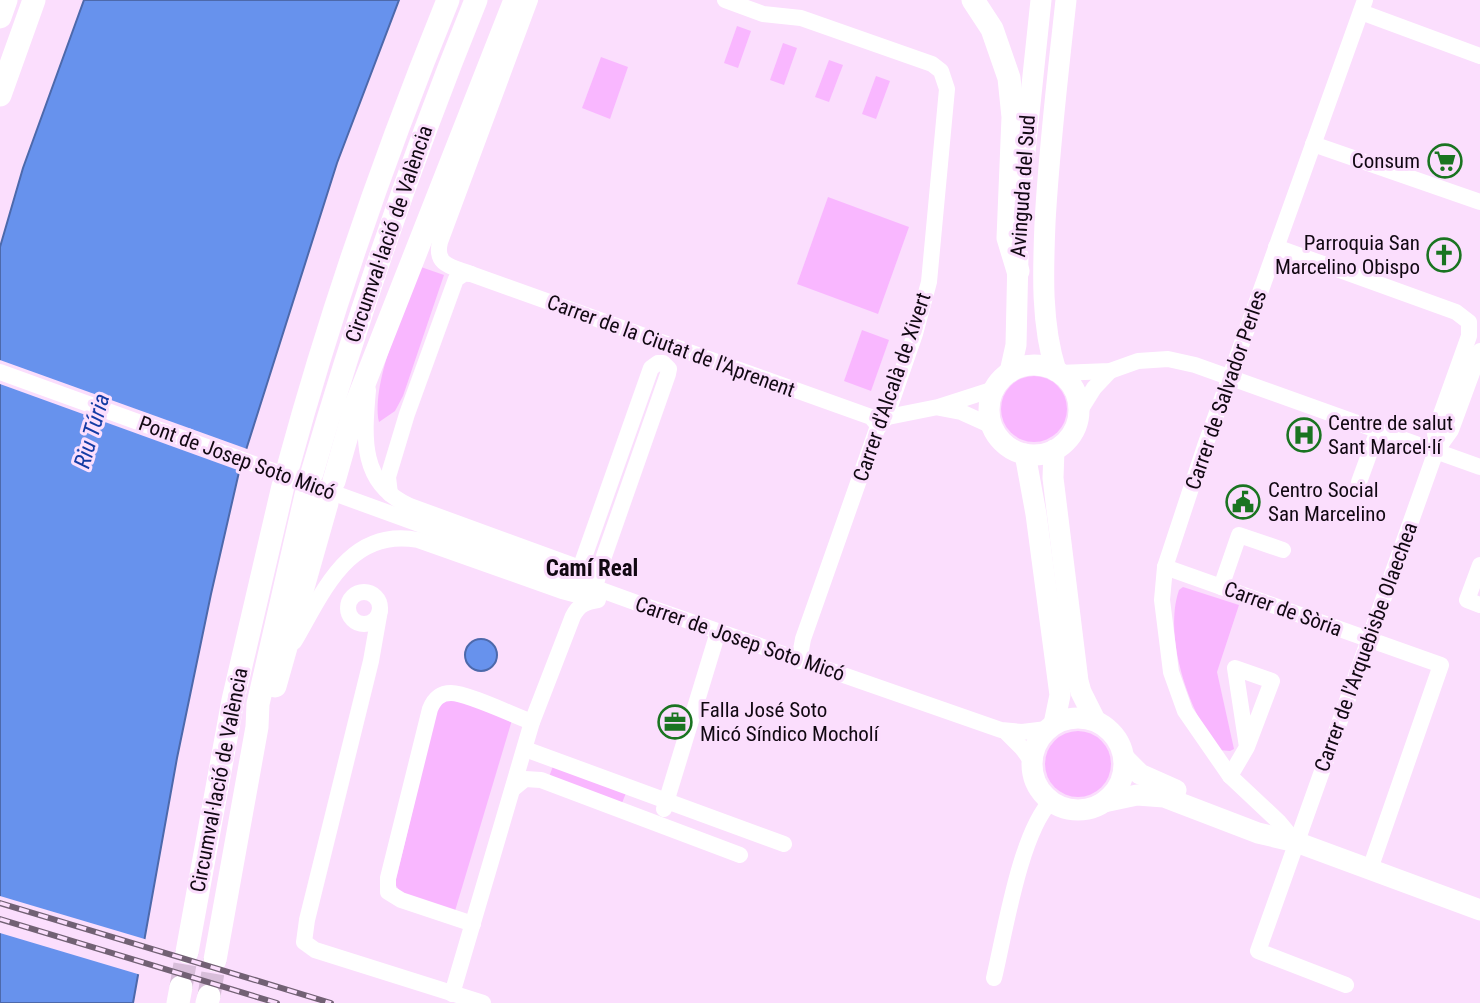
<svg xmlns="http://www.w3.org/2000/svg" width="1480" height="1003" viewBox="0 0 1480 1003" font-family="'Roboto Condensed',sans-serif">
	<rect width="100%" height="100%" fill="#fbdefd"/>
	<g fill="#f9b7ff">
		<path d="M737,26L751,31L738,68L724,63Z"/>
		<path d="M783,43L797,48L784,85L770,80Z"/>
		<path d="M601,57L628,67L610,119L582,108Z"/>
		<path d="M829,60L843,65L829,102L815,97Z"/>
		<path d="M876,76L890,81L876,119L862,114Z"/>
		<path d="M828,197L909,227L878,314L797,284Z"/>
		<path d="M421,267L444,275L403,396L395,411L379,422C371,380 406,307 421,267Z"/>
		<path d="M862,330L889,340L871,391L844,381Z"/>
		<circle cx="1034" cy="409" r="33"/>
		<path d="M1183,587L1239,605L1217,672L1234,749L1230,751L1219,750C1189,713 1163,636 1179,590Z"/>
		<path d="M450,698L512,720L455,911L401,893L395,884L438,704Z"/>
		<circle cx="1078" cy="764" r="33"/>
		<path d="M553,766L626,793L622,803L549,777Z"/>
	</g>
	<g fill="#6792ed" stroke="#4d69ab" stroke-width="2">
		<path d="M84,0H399L337,163L239,472L211,594L177,758L133,1003H0V247L23,168Z"/>
		<circle cx="481" cy="655" r="16"/>
	</g>
	<g fill="#fbdefd">
		<path d="M0,360L250,450L243,472L0,384Z"/>
		<path d="M0,896L148,940L141,975L0,933Z"/>
	</g>
	<g fill="none" stroke-linecap="round" stroke-linejoin="round">
		<g stroke="#d8beda" stroke-width="23" stroke-dasharray="23 11" stroke-linecap="butt">
			<path d="M181,987L187,952"/>
			<path d="M209,996L215,960"/>
		</g>
		<g stroke="#fff" stroke-width="16">
			<path d="M530,0L440,242C434,266 453,267 471,274L871,417L877,424V429"/>
			<path d="M725,0L763,14L801,18L932,64L941,71L947,89L929,282L915,334L886,418L877,429L803,639L799,661"/>
			<path d="M1361,12L1480,56"/>
			<path d="M1313,144L1480,202"/>
			<path d="M1276,247L1456,312L1469,322V336L1435,431L1436,451"/>
			<path d="M0,372L637,603L1001,730L1022,732L1047,729"/>
			<path d="M1059,373L1110,371L1138,361L1168,359L1195,365L1480,467"/>
			<path d="M368,390C364,436 359,484 410,506L580,568L587,573"/>
			<path d="M940,408L961,412L992,426"/>
			<path d="M1079,412L1094,388L1110,371"/>
			<path d="M878,419L938,407L994,389"/>
			<path d="M1359,482L1378,430"/>
			<path d="M390,494L388,477L407,414L456,279L465,273L471,274"/>
			<path d="M1480,565L1467,600L1480,605"/>
			<path d="M1165,567L1441,665L1370,869"/>
			<path d="M576,580L651,368L658,363H663L669,369L668,374L602,562L595,587"/>
			<path d="M1221,587L1239,535L1283,550"/>
			<circle cx="364" cy="608" r="16"/>
			<path d="M380,610L371,661L307,920L304,942L315,950L483,1003"/>
			<path d="M294,642C323,593 348,527 418,540L562,591L596,600"/>
			<path d="M1006,732L1022,748L1032,762"/>
			<path d="M525,749L784,844"/>
			<path d="M1230,776L1247,747L1272,681L1235,668L1247,747"/>
			<path d="M514,788L525,779L541,780L740,855"/>
			<path d="M664,809L718,632"/>
			<path d="M1289,834L1279,822L1230,776L1185,711L1171,672L1162,600L1165,567L1205,446L1365,0"/>
			<path d="M473,924L401,900L388,892V878L430,709C434,699 440,693 451,693C467,693 515,716 532,722"/>
			<path d="M994,978C1005,932 1020,834 1051,801"/>
			<path d="M1346,985L1258,951L1436,451L1451,430L1480,351"/>
			<path d="M452,994L532,722L573,616C579,605 585,602 598,600"/>
		</g>
		<g stroke="#fff" stroke-width="21">
			<path d="M1020,199L1041,0"/>
			<circle cx="1034" cy="410" r="45"/>
			<path d="M1056,371C1041,324 1043,272 1045,223C1049,148 1058,74 1066,0"/>
			<path d="M1010,372L1016,345L1018,256"/>
			<path d="M1054,450L1053,478L1078,681L1081,692L1095,720"/>
			<path d="M1025,454L1036,514L1060,695L1054,724"/>
			<circle cx="1078" cy="764" r="46"/>
			<path d="M1124,758L1140,774L1176,790"/>
			<path d="M1104,802L1137,795L1164,797L1258,833L1296,842L1480,910"/>
		</g>
		<g stroke="#fff" stroke-width="23">
			<path d="M973,0L992,29L1009,78L1013,117L1008,238L1018,271"/>
			<path d="M0,17L6,0"/>
			<path d="M0,95L34,0"/>
			<path d="M289,464C332,306 386,152 448,0"/>
			<path d="M312,473C359,312 413,155 476,0"/>
			<path d="M334,481L355,407L515,0"/>
			<path d="M275,686L327,503"/>
			<path d="M187,952L233,700L283,486"/>
			<path d="M215,960L257,727L258,704L306,495"/>
			<path d="M178,1003L181,987"/>
			<path d="M207,1003L209,996"/>
		</g>
		<defs>
			<g id="rail">
				<path d="M0,903L331,1003"/>
				<path d="M0,919L277,1003"/>
			</g>
		</defs>
		<use href="#rail" stroke="#726174" stroke-width="6"/>
		<use href="#rail" stroke="#fbdefd" stroke-width="3.5" stroke-dasharray="10" stroke-linecap="butt"/>
	</g>
	<defs>
		<symbol id="supermarket-ring" viewBox="-11 -11 22 22"><circle r="9.5" fill="#fbdefd" stroke="#1a7421" stroke-width="1.5"/><path d="M-6-5.5h2.5l.6 2H6L4.5 2H-2.5L-4.4-4H-6ZM-1.5 3.2a1.3 1.3 0 1 0 .1 0ZM3 3.2a1.3 1.3 0 1 0 .1 0Z" fill="#1a7421"/></symbol>
		<symbol id="church-ring" viewBox="-11 -11 22 22"><circle r="9.5" fill="#fbdefd" stroke="#1a7421" stroke-width="1.5"/><path d="M-1.2-6h2.4v3.5h3.3v2.4h-3.3V6h-2.4V-.1h-3.3v-2.4h3.3Z" fill="#1a7421"/></symbol>
		<symbol id="hospital-ring" viewBox="-11 -11 22 22"><circle r="9.5" fill="#fbdefd" stroke="#1a7421" stroke-width="1.5"/><path d="M-5-5h3v3.5h4V-5h3V5h-3V1.5h-4V5h-3Z" fill="#1a7421"/></symbol>
		<symbol id="civic-ring" viewBox="-11 -11 22 22"><circle r="9.5" fill="#fbdefd" stroke="#1a7421" stroke-width="1.5"/><path d="M-.6-6.5H3V-4.5H.6V-3L4-1V1h2V6H-6V1h2V-1L-.6-3ZM-1.2 2.5V6h2.4V2.5Z" fill="#1a7421"/></symbol>
		<symbol id="office-ring" viewBox="-11 -11 22 22"><circle r="9.5" fill="#fbdefd" stroke="#1a7421" stroke-width="1.5"/><path d="M-6-3h4V-5.5h4V-3h4V5H-6ZM-1-4.5V-3h2v-1.5ZM-6 0V1H6V0Z" fill="#1a7421"/></symbol>
	</defs>
	<g fill-rule="evenodd">
		<use href="#supermarket-ring" x="1426" y="142" width="38" height="38"/>
		<use href="#church-ring" x="1425" y="236" width="38" height="38"/>
		<use href="#hospital-ring" x="1285" y="416" width="38" height="38"/>
		<use href="#civic-ring" x="1224" y="483" width="38" height="38"/>
		<use href="#office-ring" x="656" y="703" width="38" height="38"/>
	</g>
	<g text-anchor="middle" dominant-baseline="central" stroke-width="6" stroke-linejoin="round" paint-order="stroke">
		<g font-size="21" fill="#110812" stroke="#fbdefd" text-anchor="start">
			<text x="1420" y="161" text-anchor="end">Consum</text>
			<text x="1420" y="243" text-anchor="end">Parroquia San<tspan x="1420" dy="24">Marcelino Obispo</tspan></text>
			<text x="1328" y="423">Centre de salut<tspan x="1328" dy="24">Sant Marcel·lí</tspan></text>
			<text x="1268" y="490">Centro Social<tspan x="1268" dy="24">San Marcelino</tspan></text>
			<text x="700" y="710">Falla José Soto<tspan x="700" dy="24">Micó Síndico Mocholí</tspan></text>
		</g>
		<g font-size="21" fill="#110812" stroke="#fbdefd">
			<text transform="translate(1023 186) rotate(-86)">Avinguda del Sud</text>
			<text transform="translate(389 234) rotate(-71)">Circumval·lació de València</text>
			<text transform="translate(671 346) rotate(20)">Carrer de la Ciutat de l'Aprenent</text>
			<text transform="translate(892 387) rotate(-71)">Carrer d'Alcalà de Xivert</text>
			<text transform="translate(1226 390) rotate(-71)">Carrer de Salvador Perles</text>
			<text transform="translate(237 458) rotate(20)">Pont de Josep Soto Micó</text>
			<text transform="translate(1283 609) rotate(20)">Carrer de Sòria</text>
			<text transform="translate(740 639) rotate(19)">Carrer de Josep Soto Micó</text>
			<text transform="translate(1366 647) rotate(-70)">Carrer de l'Arquebisbe Olaechea</text>
			<text transform="translate(219 780) rotate(-79)">Circumval·lació de València</text>
		</g>
		<g font-size="23" font-style="italic" fill="#133ba4" stroke="#fbdefd">
			<text transform="translate(92 431) rotate(-74)">Riu Túria</text>
		</g>
		<g font-size="23" font-weight="bold" fill="#110812" stroke="#fbdefd">
			<text x="592" y="568">Camí Real</text>
		</g>
	</g>
</svg>
